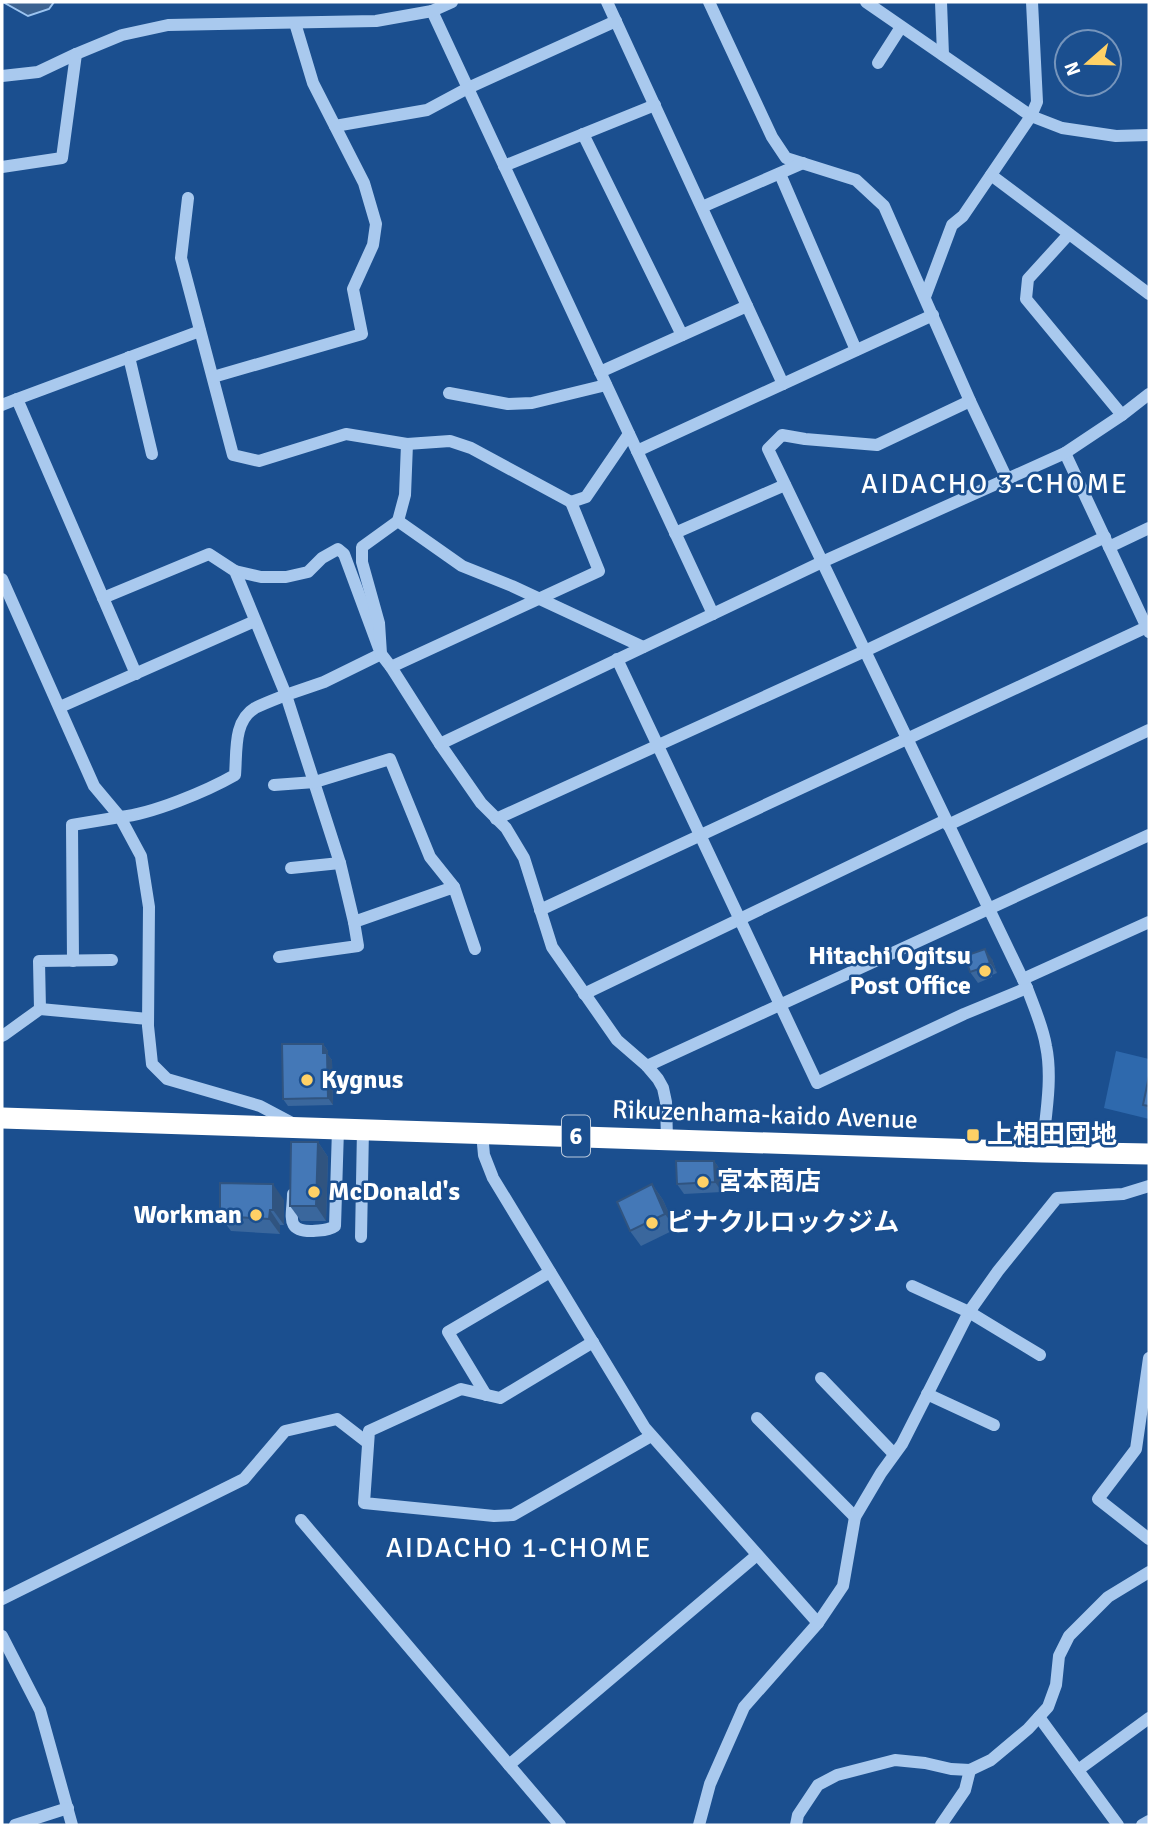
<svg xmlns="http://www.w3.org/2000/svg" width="1151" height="1827" viewBox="0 0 1151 1827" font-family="Signika,'Noto Sans JP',sans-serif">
	<rect width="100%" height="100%" fill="#1b4f8f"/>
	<path fill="#2e69ad" d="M1116,1051L1149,1059V1119L1104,1108Z"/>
	<path fill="#3c6290" stroke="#9cc4f0" stroke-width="2" d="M3,2H54L49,9L28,16Z"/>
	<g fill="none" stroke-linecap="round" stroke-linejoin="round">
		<g stroke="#a9c9ee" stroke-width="12">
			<path d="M607,2L783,384"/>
			<path d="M709,2L772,137L786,158L856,180L884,206L970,401L1007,479"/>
			<path d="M866,2L1031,116L1062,128L1116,136L1149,135"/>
			<path d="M941,2L943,55"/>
			<path d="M432,11L713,614"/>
			<path d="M878,63L901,27"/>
			<path d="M2,76L38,72L76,54L122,35L168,25L376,21L432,11L452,2"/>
			<path d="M335,126L427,110L468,88L616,21"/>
			<path d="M583,134L682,335"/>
			<path d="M504,166L655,105"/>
			<path d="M2,167L62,158L76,54"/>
			<path d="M780,174L856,350"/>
			<path d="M991,175L1149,294"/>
			<path d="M188,198L181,258L233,455L259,461L346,434L407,444L450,441L471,448L571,502"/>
			<path d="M702,207L803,163"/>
			<path d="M1069,234L1028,279L1026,299L1122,415"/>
			<path d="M925,297L952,225L963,216L1031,116L1037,102L1032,2"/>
			<path d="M129,357L152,454"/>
			<path d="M600,372L747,306"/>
			<path d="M213,377L362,334L353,289L373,245L376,224L364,183L313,83L295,23"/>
			<path d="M449,393L508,404L532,403L606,385"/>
			<path d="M970,401L877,445L805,439L782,435L768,449L1027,988C1034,1007 1043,1027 1046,1046C1053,1079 1045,1119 1042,1152"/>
			<path d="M2,405L17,399"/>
			<path d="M637,451L933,315"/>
			<path d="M1065,453L1149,632"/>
			<path d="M398,521L405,495L407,444"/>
			<path d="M675,533L785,485"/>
			<path d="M1109,547L1149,528"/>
			<path d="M235,571L261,577H286L308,572L322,558L338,549L344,554L381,654L324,682L286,695L340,863L354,922L454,887L475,949"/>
			<path d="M2,579L94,786L120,817C152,814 207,791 235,775C237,752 233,721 255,708C265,703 276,699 286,695L235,571L209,554L103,598"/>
			<path d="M643,647L512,586L462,566L398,521L362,547V562L379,623L381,654L391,667L440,744L481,803L506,828L524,858L552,947L617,1040L647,1066L658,1079L663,1088L666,1102L667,1139"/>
			<path d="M617,659L817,1083L964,1014L1027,988"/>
			<path d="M391,667L599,571L571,502L586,497L629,434"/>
			<path d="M136,674L17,399L200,331"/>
			<path d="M60,707L255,621"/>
			<path d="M440,744L822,562L1065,453L1122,415L1149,394"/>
			<path d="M274,785L315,782L390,759L430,857L454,887"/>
			<path d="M496,819L865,651L1105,537"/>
			<path d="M948,825L1149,730"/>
			<path d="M291,868L340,863"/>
			<path d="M540,910L1149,626"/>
			<path d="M279,957L358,946L354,922"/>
			<path d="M112,960L39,961L40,1009L148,1019"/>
			<path d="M73,961L72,825L120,817L141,856L149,907L148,1026L152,1064L167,1079L260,1106L294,1124"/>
			<path d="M1023,979L1149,922"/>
			<path d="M584,994L946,820"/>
			<path d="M2,1036L4,1035L40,1009"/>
			<path d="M647,1066L1149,835"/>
			<path d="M482,1133L484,1155L493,1178L645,1428L818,1623"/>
			<path d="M293,1194C293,1215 284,1232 313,1231C321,1230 328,1231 335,1226L338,1129"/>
			<path d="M361,1237L363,1129"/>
			<path d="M912,1286L969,1312L1040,1355"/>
			<path d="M593,1342L500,1398L461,1389L369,1431L364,1503L494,1516L513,1515L651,1436"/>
			<path d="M1149,1358L1136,1449L1098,1499L1149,1539"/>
			<path d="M821,1378L894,1454"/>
			<path d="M927,1394L994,1425"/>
			<path d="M486,1395L448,1332L550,1272"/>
			<path d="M757,1418L855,1517"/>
			<path d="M301,1520L560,1825"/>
			<path d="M2,1599L244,1479L285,1431L337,1419L368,1443"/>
			<path d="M2,1636L40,1710L72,1825"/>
			<path d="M1039,1717L1118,1825"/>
			<path d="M509,1765L757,1555"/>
			<path d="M1078,1770L1149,1718"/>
			<path d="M15,1825L68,1808"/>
			<path d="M699,1825L710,1784L744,1707L818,1623L843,1586L855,1517L881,1473L902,1444L969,1312L998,1271L1057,1198L1123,1194L1149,1186"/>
			<path d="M796,1825L798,1815L818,1785L837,1775L895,1760L925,1763L951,1769L970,1770L991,1760L1028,1729L1048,1707L1056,1685L1059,1656L1069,1636L1108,1597L1149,1572"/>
			<path d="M941,1825L965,1790L970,1770"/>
			<path d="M1142,1825L1149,1821"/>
		</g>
		<path stroke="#fff" stroke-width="21" d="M2,1118L1042,1152L1149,1154"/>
	</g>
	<g fill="#3a679d">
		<path d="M992,959L997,973L992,975V977L978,983L970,972Z"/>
		<path d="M323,1044L328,1051V1055L332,1060L333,1105L288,1106L283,1099Z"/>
		<path d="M1149,1076V1113L1143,1105Z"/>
		<path d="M318,1142L328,1157L326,1221H301L290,1206Z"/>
		<path d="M714,1161L721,1171L722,1192L684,1194L677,1184Z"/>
		<path d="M652,1184L663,1200L676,1229L641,1246L630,1231Z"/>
		<path d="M284,1200V1225H280V1234L231,1231L220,1216Z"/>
	</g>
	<g fill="#305480">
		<path d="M985,949L992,959L997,973L990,963Z"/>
		<path d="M323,1044L328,1051V1055L332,1060L333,1105L328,1098Z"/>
		<path d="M318,1142L328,1157L326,1221L316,1206Z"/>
		<path d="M714,1161L721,1171L722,1192L715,1182Z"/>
		<path d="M273,1184L284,1200V1225L273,1210Z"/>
		<path d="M652,1184L663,1200L676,1229L665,1214Z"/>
		<path d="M270,1210L280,1225V1234L269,1219Z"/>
	</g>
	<g fill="#4478b7" stroke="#305480" stroke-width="2">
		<path d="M985,949L990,963L984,965L985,967L970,972L965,956Z"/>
		<path d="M282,1044H323V1053H327L328,1098L283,1099Z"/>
		<path d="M1149,1076V1106L1143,1105Z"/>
		<path d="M291,1142H318L316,1206H290Z"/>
		<path d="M676,1161H714L715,1182L677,1184Z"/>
		<path d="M220,1183L273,1184V1210H270L269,1219L220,1216Z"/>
		<path d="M652,1184L665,1214L630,1231L617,1202Z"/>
	</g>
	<g fill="#ffd166" stroke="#1b4f8f" stroke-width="2.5">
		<circle cx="985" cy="971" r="7"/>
		<circle cx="307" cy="1080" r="7"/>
		<rect x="966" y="1128" width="14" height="14" rx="3.5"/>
		<circle cx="703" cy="1182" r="7"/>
		<circle cx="314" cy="1192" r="7"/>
		<circle cx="256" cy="1215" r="7"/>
		<circle cx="652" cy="1223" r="7"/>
	</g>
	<g text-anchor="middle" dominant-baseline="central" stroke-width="5" stroke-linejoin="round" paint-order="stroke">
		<rect fill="#1b4f8f" stroke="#bbcadd" stroke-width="2" x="562" y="1115.5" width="28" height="41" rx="5"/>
		<g font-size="24" font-weight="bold" fill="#fff">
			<text x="576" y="1136">6</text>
		</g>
		<g font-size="26" font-weight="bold" fill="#fff" stroke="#1b4f8f" text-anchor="start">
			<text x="971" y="956" text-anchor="end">Hitachi Ogitsu<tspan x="971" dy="30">Post Office</tspan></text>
			<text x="321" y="1080">Kygnus</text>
			<text x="987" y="1135">上相田団地</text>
			<text x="717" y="1182">宮本商店</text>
			<text x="328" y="1192">McDonald's</text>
			<text x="242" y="1215" text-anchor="end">Workman</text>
			<text x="666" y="1223">ピナクルロックジム</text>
		</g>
		<g font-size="26" fill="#fff" stroke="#1b4f8f">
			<text transform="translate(765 1115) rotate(2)">Rikuzenhama-kaido Avenue</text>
		</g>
		<g font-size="28" letter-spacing="2" fill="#fff" stroke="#1b4f8f">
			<text x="995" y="484">AIDACHO 3-CHOME</text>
			<text x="519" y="1548">AIDACHO 1-CHOME</text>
		</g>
	</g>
	<rect width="1151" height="1827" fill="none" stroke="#ffffff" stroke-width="7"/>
	<g transform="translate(1088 63) rotate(250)"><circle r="33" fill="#1b4f8f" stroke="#7695bc" stroke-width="2"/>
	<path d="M0-5L12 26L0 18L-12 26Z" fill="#ffd166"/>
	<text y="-10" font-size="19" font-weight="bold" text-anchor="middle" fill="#ffffff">N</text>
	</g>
</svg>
